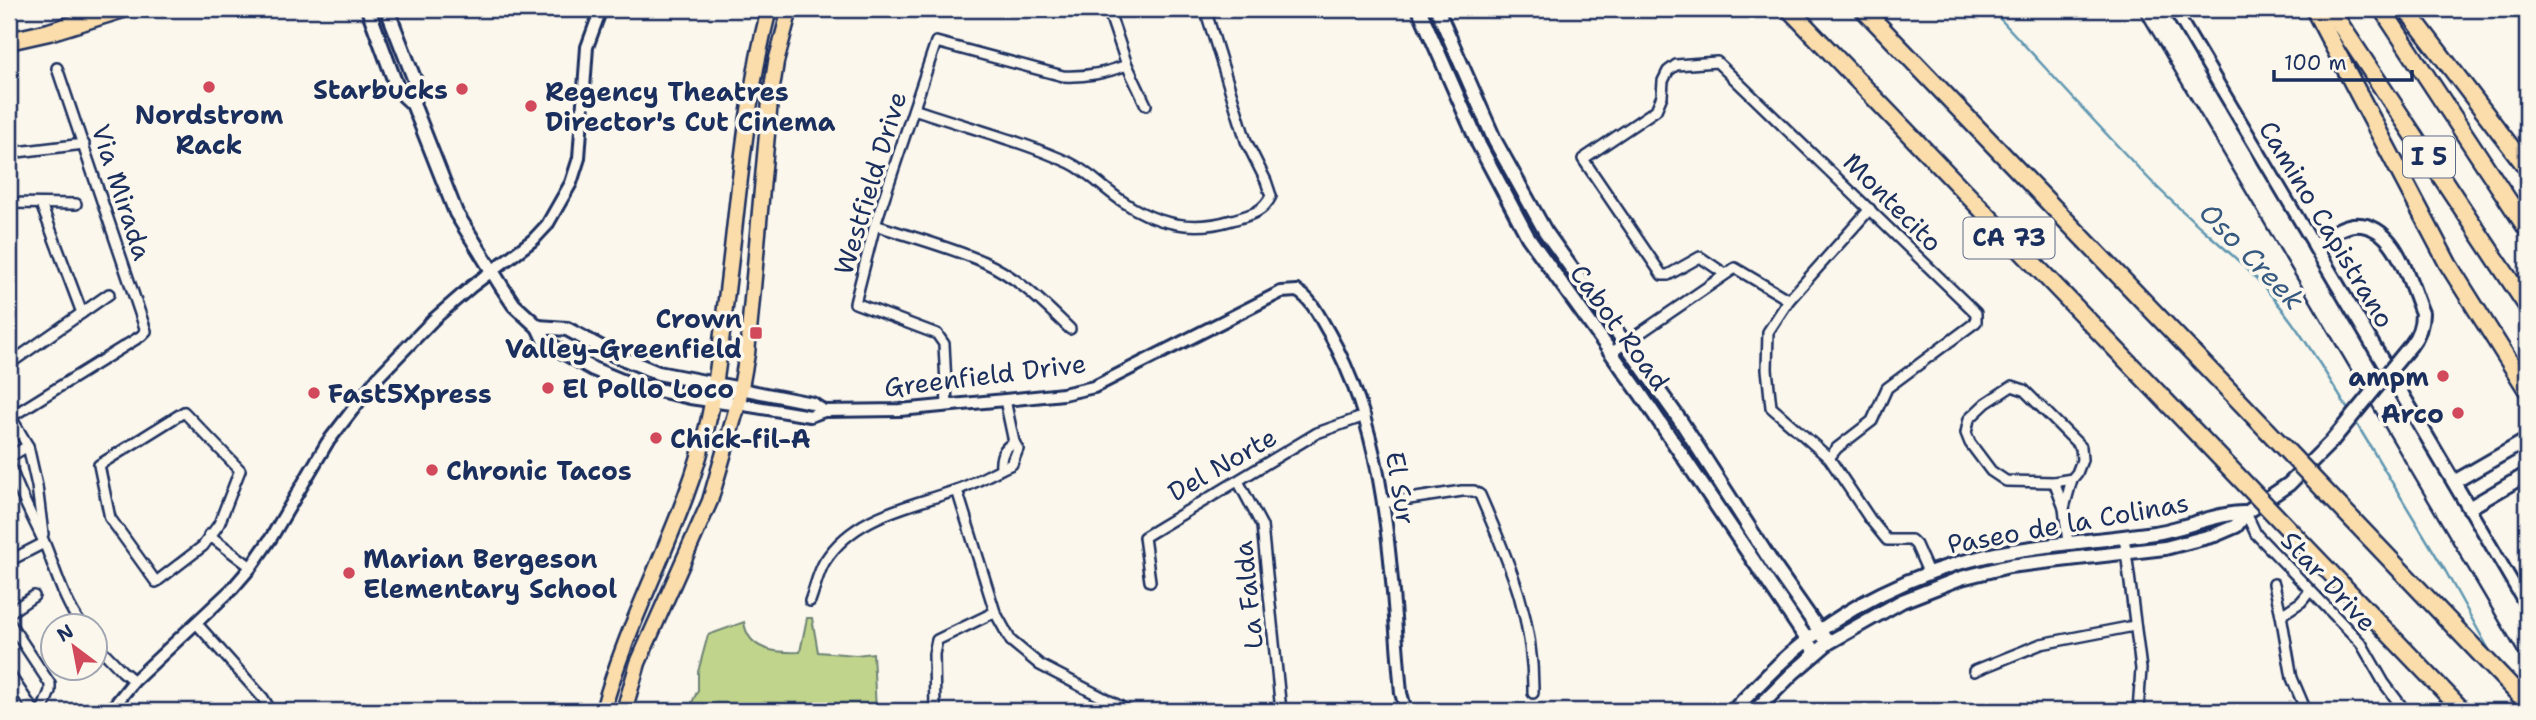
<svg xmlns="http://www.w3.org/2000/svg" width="2536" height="720" viewBox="0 0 2536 720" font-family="'Shantell Sans',sans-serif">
	<rect width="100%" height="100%" fill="#fbf7ec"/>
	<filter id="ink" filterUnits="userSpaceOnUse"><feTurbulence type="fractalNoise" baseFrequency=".0143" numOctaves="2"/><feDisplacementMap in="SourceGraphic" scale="14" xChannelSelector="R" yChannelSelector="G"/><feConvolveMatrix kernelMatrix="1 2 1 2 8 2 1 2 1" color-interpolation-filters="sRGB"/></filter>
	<g filter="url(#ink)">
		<path fill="#c0d58b" stroke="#6e8274" stroke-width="2" d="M807,618H812L818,652L856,655L873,653L876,711H688L698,690V672L708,635L744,622C748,651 776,653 800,652Z"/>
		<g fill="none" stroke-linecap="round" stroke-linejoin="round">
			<g stroke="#5e96b1" stroke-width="2.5">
				<path d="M1991,9C2044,66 2096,124 2150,180C2180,211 2213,237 2244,266C2288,308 2319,362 2350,413"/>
				<path d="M2355,421L2446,572L2493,657"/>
			</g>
			<defs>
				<g id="minor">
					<path d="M1108,9L1127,65L1146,105"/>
					<path d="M914,109C965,127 1020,140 1070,163C1089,172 1104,189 1122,201C1155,224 1193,232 1232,220C1249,215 1263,213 1271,196L1266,181L1246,141L1205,9"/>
					<path d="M9,153L84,144"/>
					<path d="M9,203L76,204"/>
					<path d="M41,204L82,313"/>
					<path d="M1870,209L1789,300L1768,332L1767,369L1771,407L1829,458L1870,519L1887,540H1911L1916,545L1928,572"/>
					<path d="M875,225C911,237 950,247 984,262C1018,277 1044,304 1070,329"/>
					<path d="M1725,274L1700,257L1668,275H1662L1583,159L1656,110L1662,96L1663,81L1668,71L1676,65L1717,62L1976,313V322L1887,388L1872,421L1837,448L1829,458"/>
					<path d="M1611,353L1735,268L1789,300"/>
					<path d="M9,364L109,294"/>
					<path d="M2012,386L2024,390L2081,447L2082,460L2077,473L2072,479L2054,482L2006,481L1991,471L1970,443L1966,433L1969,419L1986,403Z"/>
					<path d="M947,405L944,344L937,334L855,303L875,225L936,42L1063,76C1087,77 1105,73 1127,65"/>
					<path d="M184,412L240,470L219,524L203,546L156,582L110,518L99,465Z"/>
					<path d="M9,414L28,446L37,486L43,534"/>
					<path d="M9,418L141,336L146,331L57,68"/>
					<path d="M9,457L28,446"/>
					<path d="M9,463C18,491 32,516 44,542C56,571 63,600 82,626"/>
					<path d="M1001,469C1000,456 1003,449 1014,442"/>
					<path d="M1238,481L1262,526L1281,711"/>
					<path d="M2054,482L2064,508L2068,543"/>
					<path d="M957,490L995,612L1011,641L1040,665L1129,711"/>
					<path d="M1383,503L1462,491H1474L1480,495C1509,562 1534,617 1533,693"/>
					<path d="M2064,508L2072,479"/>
					<path d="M2246,513L2256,534L2361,643L2384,683L2405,711"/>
					<path d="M209,535L251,567"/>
					<path d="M2124,536L2141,669L2138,711"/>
					<path d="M9,561L44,543"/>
					<path d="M1150,581L1144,537L1317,433L1365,416"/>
					<path d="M2274,584L2281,615"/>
					<path d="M810,601C815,588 818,572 825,561C854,516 907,507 954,491C975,484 992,472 1012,464L1018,449L1014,442L1005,400"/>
					<path d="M9,613L34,596"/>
					<path d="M9,622L50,684V691L42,711"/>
					<path d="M197,624L263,698L271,711"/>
					<path d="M94,642L122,671L134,681"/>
					<path d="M1974,671L2041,644L2134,626"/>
					<path d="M9,674L34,711"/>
					<path d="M935,711L934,654L937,640L995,612"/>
					<path d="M2306,711L2292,678L2281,615L2301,602L2310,591"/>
				</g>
				<g id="tertiary">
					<path d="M2174,9L2314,245"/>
					<path d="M741,389L812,403L824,411"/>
					<path d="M738,404L810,416L824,411L900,410L1005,400L1063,394L1094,387L1281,292L1297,291C1312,299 1320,318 1329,333C1390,441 1390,572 1401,693L1406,711"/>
					<path d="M2469,508L2527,607"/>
					<path d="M110,711L134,681L232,589L251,567L271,538L327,443L378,377L434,319L472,286L533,240L547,225L571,183L579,158L587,47L601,9"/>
				</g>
				<g id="secondary">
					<path d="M368,9L398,90L413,104L456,213L502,287L514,305L538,327L545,342L593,369L627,383L690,397L738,404"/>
					<path d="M387,9L417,86L413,104"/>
					<path d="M1419,9L1479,145L1528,237L1640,393L1816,653"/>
					<path d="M1437,9L1495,141L1545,231L1682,423L1774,566L1828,643"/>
					<path d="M538,327L567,329L615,355L658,373L741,389"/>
					<path d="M2411,345C2419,335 2422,326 2422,313C2409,282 2396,221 2353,225C2339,227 2325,238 2314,245L2469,508L2527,474"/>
					<path d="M2454,482L2527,440"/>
					<path d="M1733,711C1751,692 1769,673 1789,655C1844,607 1915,572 1986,556C2041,544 2098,541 2154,533C2184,529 2219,512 2246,513"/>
					<path d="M1755,711L1793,673L1828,643L1902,601L1961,578L2009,566L2165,548L2215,535L2236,526L2246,513L2289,484L2331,442"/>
				</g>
				<g id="primary">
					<path d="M603,711C630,610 687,520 709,418C717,381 721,344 725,307C738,208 744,106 769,9"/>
					<path d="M624,711L638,663L710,501L738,404L747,354L770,101L776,62L790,9"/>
				</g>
				<g id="motorway">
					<path d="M1789,9L2229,467"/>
					<path d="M1863,9L2267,430"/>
					<path d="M2314,9L2448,264L2527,390"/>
					<path d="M2330,9L2527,306"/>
					<path d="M2382,9L2527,229"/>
					<path d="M2406,9L2527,168"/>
					<path d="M9,41L49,32L123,9"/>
				</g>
			</defs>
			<use href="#minor" stroke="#1b2f5e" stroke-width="14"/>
			<use href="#tertiary" stroke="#1b2f5e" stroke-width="16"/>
			<use href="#secondary" stroke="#1b2f5e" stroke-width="18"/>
			<use href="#primary" stroke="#1b2f5e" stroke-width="19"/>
			<use href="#motorway" stroke="#1b2f5e" stroke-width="21"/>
			<use href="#minor" stroke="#fbf7ec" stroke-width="9"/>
			<use href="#tertiary" stroke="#fbf7ec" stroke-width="10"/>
			<use href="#secondary" stroke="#fbf7ec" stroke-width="12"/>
			<use href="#primary" stroke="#faddab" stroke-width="14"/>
			<use href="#motorway" stroke="#faddab" stroke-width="16"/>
			<path stroke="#1b2f5e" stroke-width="2.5" d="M2138,9L2527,668"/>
			<defs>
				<path id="secondary-bridge" d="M2331,442L2411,345"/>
				<g id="motorway-bridge">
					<path d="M2267,430L2527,703"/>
					<path d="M2229,467L2463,711"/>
				</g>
			</defs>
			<use href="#secondary-bridge" stroke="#1b2f5e" stroke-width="18" stroke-linecap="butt"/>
			<use href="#motorway-bridge" stroke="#1b2f5e" stroke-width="21" stroke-linecap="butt"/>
			<use href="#secondary-bridge" stroke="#fbf7ec" stroke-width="12"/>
			<use href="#motorway-bridge" stroke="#faddab" stroke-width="16"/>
		</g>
	</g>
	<g fill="#d1495b" stroke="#fbf7ec" stroke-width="2.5">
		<circle cx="209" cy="87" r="7"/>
		<circle cx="462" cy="89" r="7"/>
		<circle cx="531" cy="106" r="7"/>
		<rect x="749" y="326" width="14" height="14" rx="3.5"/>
		<circle cx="2443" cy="376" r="7"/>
		<circle cx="548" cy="388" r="7"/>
		<circle cx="314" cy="393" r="7"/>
		<circle cx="2458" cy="413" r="7"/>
		<circle cx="656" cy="438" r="7"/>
		<circle cx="432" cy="470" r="7"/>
		<circle cx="349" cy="573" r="7"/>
	</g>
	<g text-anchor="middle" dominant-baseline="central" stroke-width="7" stroke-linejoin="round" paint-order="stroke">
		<g fill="#fbf7ec" stroke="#5e6b89" stroke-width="2">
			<rect x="2403" y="136.5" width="52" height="41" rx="5"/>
			<rect x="1963.5" y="217.5" width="91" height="41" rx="5"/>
		</g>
		<g font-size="24" font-weight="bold" fill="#1b2f5e">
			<text x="2429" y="157">I 5</text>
			<text x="2009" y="238">CA 73</text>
		</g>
		<g font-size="26" font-weight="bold" fill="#1b2f5e" stroke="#fbf7ec" text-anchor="start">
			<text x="448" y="89" text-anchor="end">Starbucks</text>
			<text x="545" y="91">Regency Theatres<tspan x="545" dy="30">Director's Cut Cinema</tspan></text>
			<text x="209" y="114" text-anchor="middle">Nordstrom<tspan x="209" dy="30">Rack</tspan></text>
			<text x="742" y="318" text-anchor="end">Crown<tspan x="742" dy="30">Valley-Greenfield</tspan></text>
			<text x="2429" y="376" text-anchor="end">ampm</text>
			<text x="562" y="388">El Pollo Loco</text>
			<text x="328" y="393">Fast5Xpress</text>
			<text x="2444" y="413" text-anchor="end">Arco</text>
			<text x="670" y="438">Chick-fil-A</text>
			<text x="446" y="470">Chronic Tacos</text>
			<text x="363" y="558">Marian Bergeson<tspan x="363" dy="30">Elementary School</tspan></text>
		</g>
		<g font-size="26" fill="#1b2f5e" stroke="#fbf7ec">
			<text transform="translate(870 183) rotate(-73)">Westfield Drive</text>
			<text transform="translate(122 192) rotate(72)">Via Mirada</text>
			<text transform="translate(1893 202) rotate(45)">Montecito</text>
			<text transform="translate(2327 224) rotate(59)">Camino Capistrano</text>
			<text transform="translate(1620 327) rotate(54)">Cabot Road</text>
			<text transform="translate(985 375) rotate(-7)">Greenfield Drive</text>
			<text transform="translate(1222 464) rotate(-30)">Del Norte</text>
			<text transform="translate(1401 488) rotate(81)">El Sur</text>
			<text transform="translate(2068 523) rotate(-10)">Paseo de la Colinas</text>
			<text transform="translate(2329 581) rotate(47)">Star Drive</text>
			<text transform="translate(1248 595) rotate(-96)">La Falda</text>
		</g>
		<g font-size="28" font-style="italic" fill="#375a81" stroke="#fbf7ec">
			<text transform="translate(2252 256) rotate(46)">Oso Creek</text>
		</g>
	</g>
	<rect width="2536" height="720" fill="none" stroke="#fbf7ec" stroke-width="35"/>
	<rect x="18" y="18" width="2501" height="685" fill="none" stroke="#1b2f5e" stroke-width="2.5" filter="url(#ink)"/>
	<g transform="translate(74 647) rotate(328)"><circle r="33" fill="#fbf7ec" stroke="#a1a7b3" stroke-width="2"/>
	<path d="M0-5L12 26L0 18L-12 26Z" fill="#d1495b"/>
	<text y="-10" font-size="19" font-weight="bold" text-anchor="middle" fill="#1b2f5e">N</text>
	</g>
	<path d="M2274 70v10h138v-10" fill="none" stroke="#1b2f5e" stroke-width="3.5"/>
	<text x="2284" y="70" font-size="21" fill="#1b2f5e" stroke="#fbf7ec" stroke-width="5" paint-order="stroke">100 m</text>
</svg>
